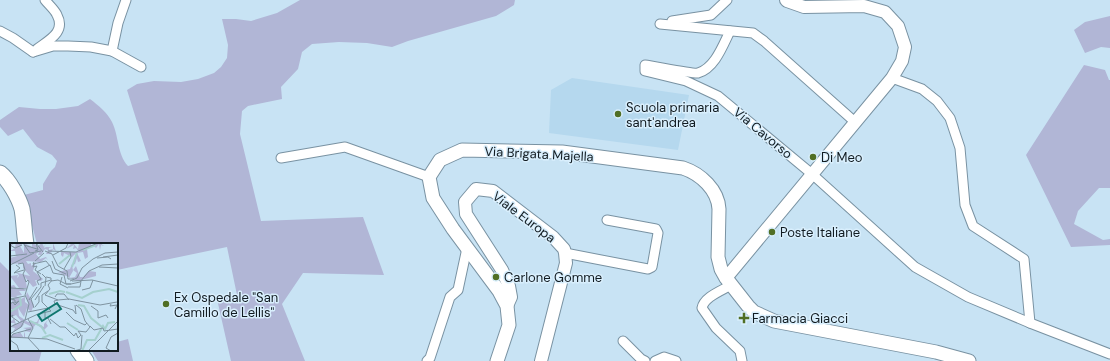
<svg xmlns="http://www.w3.org/2000/svg" width="1110" height="361" viewBox="0 0 1110 361" font-family="'DM Sans',sans-serif">
	<rect width="100%" height="100%" fill="#c8e3f4"/>
	<path fill="#b5d8ee" d="M572,78L689,95L678,150L549,133L551,90Z"/>
	<g fill="#b1b6d6">
		<path d="M300,0H515L514,5L496,16L408,41L392,47L367,43L339,42L312,44L302,52L298,69L281,87L282,99L248,106L242,111L240,134L261,221L363,217L384,275L303,273L282,304L305,361H231L217,299L237,295L227,247L117,270V244H37L24,195L43,190V184L51,171L55,167L57,161L52,155L37,147L23,129L8,136L0,127V120L19,107L40,109H56L78,106L90,99C99,106 107,112 112,122C119,136 117,154 128,166L149,160L127,90L137,84L154,81L181,82L198,79L214,73L221,67L227,58L228,45L222,19H236L251,21L277,13Z"/>
		<path d="M1110,16V48L1101,47L1085,53L1074,30L1085,22Z"/>
		<path d="M1084,65L1105,70L1109,80H1110V188H1099L1078,211L1074,224L1103,240L1110,239V245L1071,247L1026,155Z"/>
		<path d="M0,262L11,273V350H42L39,361H0Z"/>
		<path d="M128,339L133,361H98L91,350H117V342Z"/>
	</g>
	<g fill="none" stroke-linecap="round" stroke-linejoin="round">
		<defs>
			<g id="minor">
				<path d="M672,21L711,15L727,0"/>
				<path d="M660,24L753,33L764,41L855,122"/>
				<path d="M0,31L13,38L33,52"/>
				<path d="M730,31C723,45 715,68 698,73C693,74 654,66 645,65V71L686,81L718,96L812,174L915,267L968,297L1030,323L1110,354"/>
				<path d="M37,49C49,40 66,32 57,15C55,10 49,5 45,0"/>
				<path d="M112,51L118,23L126,0"/>
				<path d="M33,52L53,46H68L91,47L112,51L141,67"/>
				<path d="M892,78L922,89L937,101L950,118L960,148L965,205L973,226L1024,259L1030,323"/>
				<path d="M281,158L345,147L429,177"/>
				<path d="M565,253L648,269L652,267L658,233L656,229L607,220"/>
				<path d="M731,285C721,291 704,297 702,308L716,328L740,351L742,361"/>
				<path d="M623,341L641,359L645,361"/>
				<path d="M427,361L430,358L450,297L458,290L467,248"/>
				<path d="M655,361L664,357L676,361"/>
			</g>
			<g id="tertiary">
				<path d="M726,278L892,78L902,61L905,47L898,26L885,12L864,6L804,7L787,1L786,0"/>
				<path d="M507,306L511,297L509,286L502,270L466,214L465,202L476,189L493,191L553,237L564,249L565,253L566,263L541,361"/>
			</g>
			<path id="secondary" d="M497,361L509,325L507,306L499,291L453,229L433,198L429,177L440,160L462,150L562,152L683,168C701,174 718,190 719,209L718,257L721,269L726,278L748,306L754,312L774,321L936,352L969,361"/>
			<g id="primary">
				<path d="M0,173C9,180 19,198 22,209C24,220 24,232 26,244"/>
				<path d="M78,350L86,361"/>
			</g>
		</defs>
		<use href="#minor" stroke="#7992a2" stroke-width="11"/>
		<use href="#tertiary" stroke="#7992a2" stroke-width="14"/>
		<use href="#secondary" stroke="#7992a2" stroke-width="15"/>
		<use href="#primary" stroke="#7992a2" stroke-width="17"/>
		<use href="#minor" stroke="#fff" stroke-width="9"/>
		<use href="#tertiary" stroke="#fff" stroke-width="12"/>
		<use href="#secondary" stroke="#fff" stroke-width="13"/>
		<use href="#primary" stroke="#fff" stroke-width="15"/>
	</g>
	<g fill="#506f25" stroke="#d9effd" stroke-width="1.5">
		<circle cx="618" cy="114" r="4"/>
		<circle cx="813" cy="157" r="4"/>
		<circle cx="772" cy="232" r="4"/>
		<circle cx="496" cy="277" r="4"/>
		<circle cx="166" cy="304" r="4"/>
		<path d="M742 312h4v4h4v4h-4v4h-4v-4h-4v-4h4z"/>
	</g>
	<g text-anchor="middle" dominant-baseline="central" stroke-width="3" stroke-linejoin="round" paint-order="stroke">
		<g font-size="13" fill="#111b21" stroke="#d9effd" text-anchor="start">
			<text x="626" y="107">Scuola primaria<tspan x="626" dy="15">sant'andrea</tspan></text>
			<text x="821" y="157">Di Meo</text>
			<text x="780" y="232">Poste Italiane</text>
			<text x="504" y="277">Carlone Gomme</text>
			<text x="174" y="297">Ex Ospedale "San<tspan x="174" dy="15">Camillo de Lellis"</tspan></text>
			<text x="752" y="318">Farmacia Giacci</text>
		</g>
		<g font-size="13" fill="#111b21" stroke="#d9effd">
			<text transform="translate(763 133) rotate(40)">Via Cavorso</text>
			<text transform="translate(539 154) rotate(3)">Via Brigata Majella</text>
			<text transform="translate(524 217) rotate(37)">Viale Europa</text>
		</g>
	</g>
	<g transform="translate(10 243)">
		<rect width="108" height="108" fill="#c8e3f4"/>
		<path d="M0,0H3L2,3L5,4L6,0H13L10,3L14,10V0L22,4V0L28,3L32,0L34,4L36,0L34,5L36,4H42L39,5V7L43,6V0L46,8L43,6L41,10L38,8L41,11H36L38,7L35,6L31,12H28L29,9L26,11L30,16L36,14L38,17L36,15L31,19L16,18L18,21L21,20V23L26,19L23,28L33,36L31,38L25,37L27,42L23,44L15,34L17,45H13L16,48H9L12,52L6,53L11,56L15,54V59L19,62L16,53L17,49L24,62L21,69L17,65L14,74L8,65L9,73L18,79H27L30,73L32,77H29L28,81L34,84V81L38,77L36,80L38,83L34,87L26,81L20,89L15,88V94L18,95H0L3,91L1,88L3,91H7L10,89L14,95V91L16,86L13,85L22,84L12,79L14,81L12,84L3,89L5,85L1,84L5,80H0V77L2,78L4,75L6,81L11,78L6,72L0,75V68L4,67L0,66V58L1,60L3,58L1,57L6,55L0,54V43L4,42L7,46L9,45L0,33L8,32L7,35L9,33L8,31H6L8,30L20,33L13,25V20L2,21L0,18V15L11,12L6,13L5,8H0L7,4L4,5L0,2ZM62,0L67,1H64L68,6L69,0H81V4L88,0H96H90L94,3L91,2L90,7L89,1L86,5L84,3L77,6L78,14L75,16L73,9L67,10L71,18L68,19L67,15L65,21L63,22L66,10L62,14L54,10L53,14L51,12V9H69L66,5L63,6L64,2L56,6ZM62,21L63,28L59,35L65,34L67,30L63,27L66,23L70,34H73L79,28L86,29V33L67,38L48,29L60,26Z" fill="#b1b6d6"/>
		<path fill="none" stroke="#a5d0ce" stroke-width="2" d="M73,7L86,2M49,21L60,12M62,24L67,10M56,49L72,55L83,49L99,46L108,49M39,51L50,48L55,49M68,62L74,63L81,75L92,84M0,69L11,62L10,55M20,78L31,83L36,91M57,80L68,87M32,95L40,92L53,97M72,108L77,97H85L93,83L95,86L98,80L105,79"/>
		<path fill="none" stroke="#7f93a0" stroke-width="1" d="M13,0L20,10L31,8M0,2L5,5L12,2M14,2L27,6M25,8L28,7L26,0L33,9M35,8L42,11L48,23L57,28L58,36H64M38,8L66,9L88,0M43,12L56,5L58,0M0,13L17,11M93,14L108,12M87,15L98,14L101,16M25,18L34,10M42,18L45,26L56,31M24,19L23,21L36,18L40,23M24,20L23,24L27,23L25,27L31,31M8,21L13,20L15,27M0,22L24,10M6,22L10,25L4,30L14,27M40,22L43,30L54,32L56,41H61H56L48,37L41,38M89,24L108,25M54,26L61,14L60,9M15,27L13,31L16,39L18,37L19,39L15,52L19,61L15,77M32,31L36,35L35,43M52,34L50,41L58,45M42,37L38,42L40,46L35,52L48,57M60,38L67,35L72,25L83,16L95,10L108,9M62,38L82,37L108,43M31,40L41,37V35L36,34M61,41L70,39L79,28L92,22L108,21M29,42L27,38L31,36L27,29L40,22M58,44H70L71,38M1,45L17,46M72,47L80,45L83,37M45,54L47,51H54L59,57M19,57L27,44M25,57L34,43M48,57L59,56L90,62L107,59M48,57L44,58L45,61L63,67L66,71L65,62M0,61L3,59L5,62L9,58L5,60V57L1,56L15,53M101,61L100,63L107,62L105,66M66,62L71,66L75,78L80,84L76,89L68,88L71,92M81,63L88,68V75L96,72L98,75M25,64L29,59V53M24,65L21,56L31,44V40M18,69L38,65M35,69V75H38L41,81M56,69L64,77L75,82L77,80M0,74L3,72L2,74L9,79M18,76L23,85L18,95L30,108M40,76L50,84M80,83L84,87L93,85L94,88L108,86M0,84L28,71L41,68L32,59V52L38,48M50,84H55L64,93L66,90L68,95L71,92M0,91L11,84L14,78M0,94L37,96L65,106M1,94L3,91L21,86M0,97L7,102L9,108M64,108L71,106L72,92M78,108L108,78M101,108L96,105L101,94L108,90"/>
		<path fill="#0f766e" fill-opacity="0.15" stroke="#0f766e" stroke-width="2" d="M47,60L51,66L32,78L28,72Z"/>
		<rect width="108" height="108" fill="none" stroke="#111b21" stroke-width="2"/>
	</g>
</svg>
